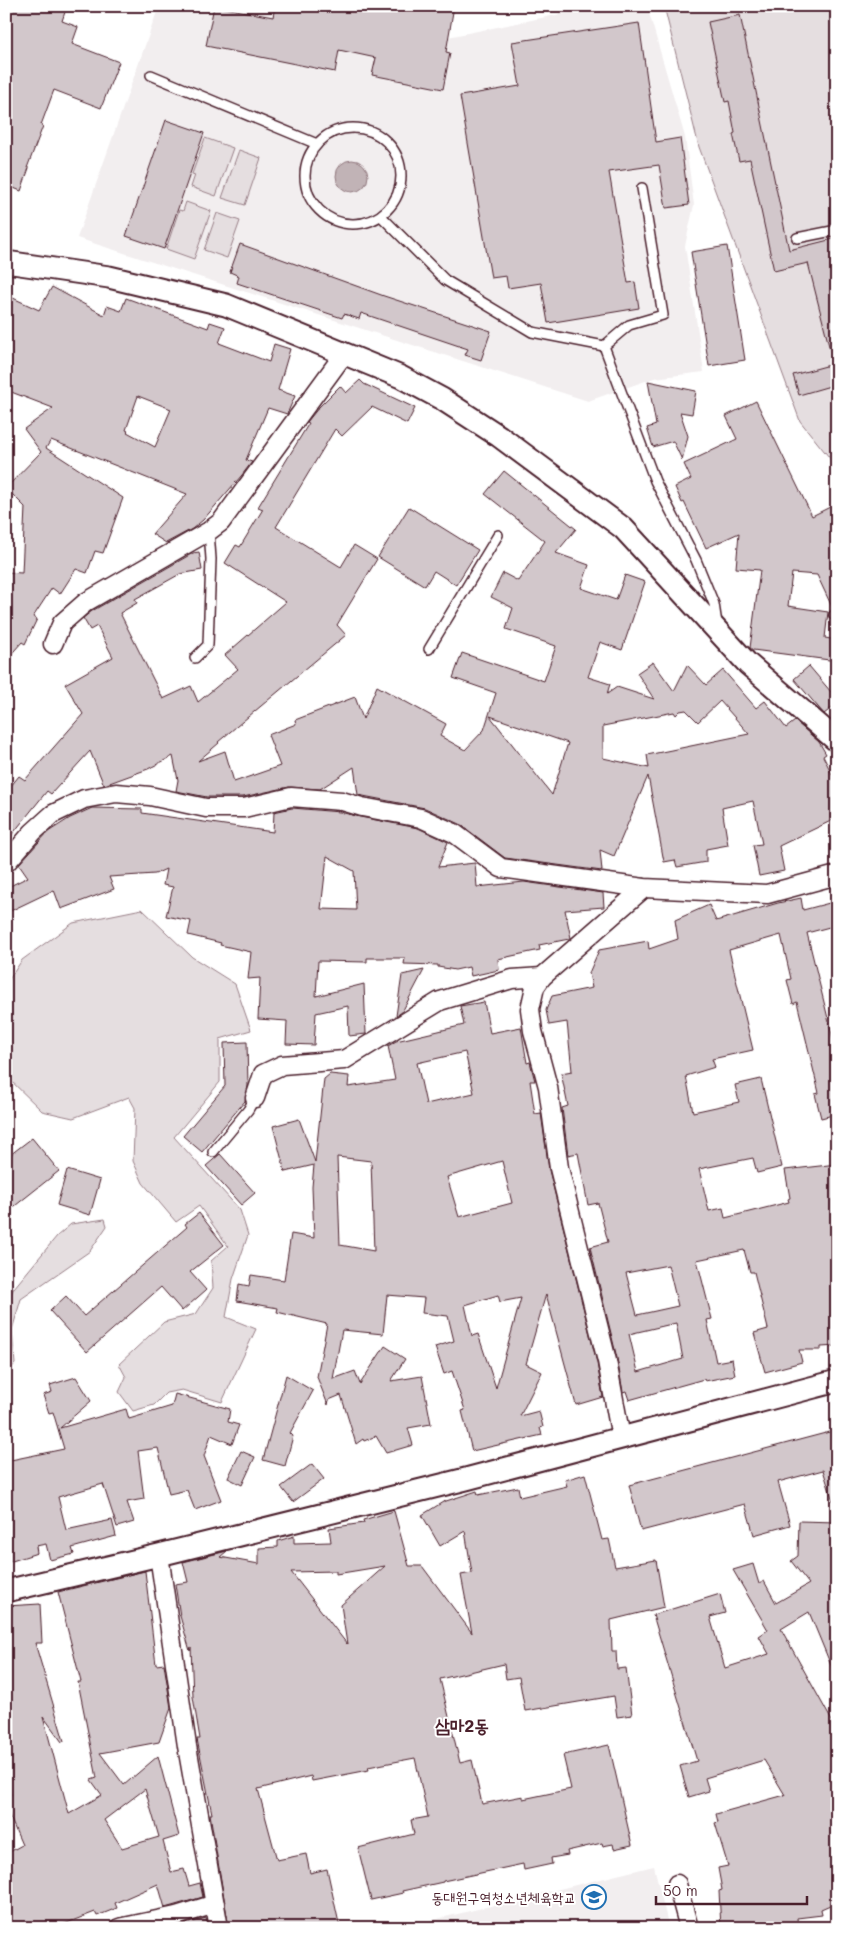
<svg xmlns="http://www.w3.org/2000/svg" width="843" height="1934" viewBox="0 0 843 1934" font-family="Mali,'Poor Story',sans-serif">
	<rect width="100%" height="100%" fill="#fff"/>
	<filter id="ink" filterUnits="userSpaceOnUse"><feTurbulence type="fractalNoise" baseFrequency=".02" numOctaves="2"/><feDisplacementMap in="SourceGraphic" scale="10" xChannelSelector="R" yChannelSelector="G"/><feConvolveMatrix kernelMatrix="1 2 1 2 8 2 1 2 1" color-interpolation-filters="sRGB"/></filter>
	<g filter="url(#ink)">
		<g fill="#f2eeef">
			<path d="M159,6H388L448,37L600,6H647L685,137L694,205L685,246L704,372L654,378L588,401L77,238Z"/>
			<path d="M654,1866L669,1928H400Z"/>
		</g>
		<g fill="#e5dee0" stroke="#987e86">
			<path d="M664,6H837V467L800,421L699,147Z"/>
			<path d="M205,138L233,148L216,196L191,187L195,175L192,174Z"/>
			<path d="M239,150L261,158L245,205L222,198Z"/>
			<path d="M186,202L211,211L194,259L166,249L179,210L183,211Z"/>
			<path d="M217,213L240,221L227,258L204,250Z"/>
			<path d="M142,909L192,957L235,984L251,1030L220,1039V1082L174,1137L240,1210L248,1235L233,1279L226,1317L256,1329L222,1402L182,1390L166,1393L154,1405L133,1411L119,1392L126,1377L119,1364L164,1322L196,1314L213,1288L211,1261L228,1246L199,1206L176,1222L143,1183L133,1161L135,1108L129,1097L73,1118L42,1111L6,1076V984L22,960L73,923Z"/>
			<path d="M105,1219L107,1226L90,1251L21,1299L12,1330L15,1364L6,1374V1304L14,1288L57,1236L71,1224Z"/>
		</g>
		<circle fill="#c1b3b6" stroke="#91787e" cx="352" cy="176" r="16"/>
		<g fill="#d2c7cb" stroke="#4a1f2b" fill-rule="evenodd">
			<path d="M6,6H67L62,21L78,27L72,44L119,62L101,108L54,90L41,125L43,126L27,168H29L21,191L6,185Z"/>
			<path d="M214,6L273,17L275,6H454L446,52L450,53L443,89L372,75L376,58L339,50L335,72L206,46Z"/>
			<path d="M740,15L789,250L837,238V353L831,354L808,263L774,271L750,159L739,161L733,134L735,133L729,101L725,102L708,22Z"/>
			<path d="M639,23L656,142L680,138L689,205L666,208L659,165L609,172L628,283L635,282L639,308L548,323L541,283L508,288L506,276L491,278L460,96L520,86L512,42Z"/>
			<path d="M166,120L204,133L164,249L126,236Z"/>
			<path d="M240,244L384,296L491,331L481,360L465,355L468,349L361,313L359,319L344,314L342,318L237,283L239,276L230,272Z"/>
			<path d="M727,246L745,360L709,366L691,252Z"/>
			<path d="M52,287L104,315L107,306L121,311L126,298L208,328L210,322L225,327L219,343L269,362L274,344L290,349L278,390L295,396L287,414L268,408L246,460L252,462L242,475L203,520L192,529L166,543L152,534L187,494L51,440L46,448L123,498L103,553L95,551L87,573L76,569L60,594L52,588L33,617L37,619L25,644L22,642L6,660V572L22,573L25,507L6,488L41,452L24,429L53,408L6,390V313L13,298L39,310ZM138,396L171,409L155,447L127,432L128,431L126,430Z"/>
			<path d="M837,363V384L799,395L793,375Z"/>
			<path d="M360,380L364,384L415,408L407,424L372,407L342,436L335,429L276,527L341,567L354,545L377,559L337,625L346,635L218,742L219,743L198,761L225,751L234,782L280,766L268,735L296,724L295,720L355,697L363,719L377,686L446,724L440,736L465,750L484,730L496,693L453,678L462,653L544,681L556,646L506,629L513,608L491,597L503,573L518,581L545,541L485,494L504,471L576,529L556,553L589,565L581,588L616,600L625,575L645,582L622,650L600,642L588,677L610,684L607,694L617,687L654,699L637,673L653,662L674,691L687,665L706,685L723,670L756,708L765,701L786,728L795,721L819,742L826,754L823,756L837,784V818L779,846L784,871L759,876L753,845L762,844L753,801L722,808L728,845L706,849V862L677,867L675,860L664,862L648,776L614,856L600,850L602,871L505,858L460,824L425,808L358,795L354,767L320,789L289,787L243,797H207L176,791L178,780L173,756L148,769L104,785L90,751L51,794L47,791L6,842V792L19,776L25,780L83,714L65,684L113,657L97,626L90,630L83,618L92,611L193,553L199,552L202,570L180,574L135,599L137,603L120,613L163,699L191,686L198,702L238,669L225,655L286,602L225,563L236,545L240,547L263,509L258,507L309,423L307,422L319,407L340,386L346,393ZM720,701L749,734L647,755L649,768L603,758V726L674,712L676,715L680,711L686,710L698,722ZM490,716L568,743L552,795Z"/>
			<path d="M648,381L696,391L692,414L680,412L688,436L682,460L673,441L653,447L647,428L656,425Z"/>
			<path d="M756,401L812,516L832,506L837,516V608L833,609L817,575L792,573L788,606L828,612L825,638L837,640V661L753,650L750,648L760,570L736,568L739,533L706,548L684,502L682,503L675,487L691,479L684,464L737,439L726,416Z"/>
			<path d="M409,507L478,550L456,585L434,571L425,586L378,557Z"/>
			<path d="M809,666L837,699V704L824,714L794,679Z"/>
			<path d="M92,808L142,809V813L273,832L274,812L292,808L340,812L360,817L418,828L448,842L438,867L475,863L477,887L524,882L603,893L604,907L565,910L571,938L569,939L539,945L540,950L498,959L499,970L471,976L469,967L455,970L438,967V965L404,964L405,958H367V962L318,961L316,996L364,984L366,1034L349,1036L348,1006L316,1013L314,1045L286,1044L287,1021L258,1019L260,978L248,979L251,952L220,945L221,943L188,935L191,921L166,916L173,887L163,885L166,869L155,874L109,877L114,889L61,909L54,890L6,913V888L28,877L19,864L48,832L70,818ZM327,856L354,871L356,910L321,909Z"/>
			<path d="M801,898L803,910L837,901V925L807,933L837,1055V1114L821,1118L815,1094L819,1093L797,1002L793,1004L787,980L791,979L781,935L729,950L753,1050L712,1059L715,1067L686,1076L693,1112L739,1102L735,1085L761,1079L782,1167L757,1173L753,1158L699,1169L709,1211L723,1208L725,1218L789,1202L788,1199L790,1198L785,1170L837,1164V1346L821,1347V1350H799L802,1362L765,1372L754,1333L768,1329L754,1272H750L744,1250L697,1260L712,1319L707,1320L716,1362L732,1359L735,1375L705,1381L704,1379L629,1400L626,1391L623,1392L617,1358L590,1247L608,1242L598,1203L588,1205L578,1153L568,1155L562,1108L568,1106L561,1073L572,1071L567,1022L549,1025L546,1010L552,996L592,988L589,973L599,950L648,941L649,949L678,939L675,920L709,905L716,921L778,903ZM668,1265L678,1306L637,1315L626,1273ZM676,1323L683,1359L638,1372L629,1334Z"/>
			<path d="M424,970L402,1012L396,1016L402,975Z"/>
			<path d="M484,1002L490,1033L521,1027L527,1063L530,1062L535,1081H530L535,1114L541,1113L549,1170L597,1363L603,1397L576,1405L546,1294L526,1364L542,1372L520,1416L539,1411L543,1427L540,1428L542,1435L472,1451L462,1411L465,1410L452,1371L444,1374L435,1347L454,1341L448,1316L422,1313L424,1298L387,1295L383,1334L342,1330L333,1379L355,1371L360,1384L385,1346L405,1359L391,1381L422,1376L431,1424L408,1428L413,1445L386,1453L376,1436L364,1441L363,1439L356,1444L341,1395L329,1400L328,1405L317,1377L327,1324L277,1312L278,1308L237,1301L239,1284L249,1286L251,1275L284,1280L291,1234L314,1238L312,1187L314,1165L285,1172L273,1126L299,1119L315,1162L324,1079L330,1074L349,1076L348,1087L395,1080L388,1046L396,1041L464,1025L460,1006ZM465,1052L474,1093L426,1104L417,1063ZM337,1157L371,1161L374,1251L340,1245ZM502,1161L512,1203L459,1217L447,1177ZM498,1295L500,1302L521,1298L496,1388L478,1334L472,1336L465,1305Z"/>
			<path d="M247,1042L248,1086L245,1101L202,1152L183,1136L225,1086L224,1043Z"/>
			<path d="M32,1138L59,1171L6,1213V1158Z"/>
			<path d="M220,1154L255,1193L241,1205L206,1166Z"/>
			<path d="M67,1170L100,1180L90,1215L57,1205Z"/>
			<path d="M199,1213L224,1245L190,1272L206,1290L182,1311L161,1287L87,1352L50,1311L66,1296L84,1316L187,1227L185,1224Z"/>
			<path d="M286,1375L313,1391L290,1433L293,1436L285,1466L263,1460Z"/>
			<path d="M76,1377L91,1401L60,1428L126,1409L129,1419L172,1406L175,1394L230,1409L228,1422L239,1425L232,1444L211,1435L204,1456L221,1500L195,1510L187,1490L169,1494L158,1448L138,1451L144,1499L127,1502L134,1522L117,1527L103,1484L58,1497L66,1530L112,1520L116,1536L72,1548L74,1554L50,1560L46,1544L36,1546L37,1553L9,1562L6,1553V1461L64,1449L53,1412L49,1413L43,1395L52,1392L50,1385Z"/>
			<path d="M837,1430V1500L833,1501L823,1470L778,1482L790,1525L754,1535L745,1504L641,1531L629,1485Z"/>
			<path d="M241,1451L255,1457L242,1485L228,1478Z"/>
			<path d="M312,1464L324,1479L293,1502L281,1487Z"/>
			<path d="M585,1474L602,1540L609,1539L615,1567L656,1560L664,1607L611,1620L612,1651H616L617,1669L626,1668L632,1715L617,1717L614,1696L525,1711L519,1677L506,1679L504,1664L440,1679L460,1763L472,1760L482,1804L523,1796V1799L571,1789L563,1755L609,1745L632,1845L614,1849L613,1844L603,1846L602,1843L567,1851L568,1855L551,1858L552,1864L524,1870L523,1864L443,1881V1882L402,1891L403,1893L371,1900L358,1848L414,1834L411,1820L428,1817L415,1758L368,1767L369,1770L312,1781L311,1776L258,1789L277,1860L306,1854L310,1873L327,1869L340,1928H229L210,1814H212L197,1739H200L193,1697L191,1647L190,1651L180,1616L175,1584L188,1582L183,1562L227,1551L220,1557L259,1564V1548L278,1547V1541L294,1536V1543L331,1542L329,1528L364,1523L363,1520L394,1511L409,1566H422L472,1633L461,1575L472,1573L465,1531L440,1546L422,1515L443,1502L477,1491L478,1495L518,1487L520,1497L567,1486L565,1480ZM385,1566L341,1605L347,1644L291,1572L336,1571V1574Z"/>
			<path d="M799,1521L837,1522V1680L809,1612L781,1629L837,1730V1902L821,1909L822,1915L797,1918L798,1928H721L719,1891L722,1890L718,1868L728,1866L715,1823L718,1822L716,1814L785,1795L764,1760L705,1778L709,1791L689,1797L680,1766L697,1761L653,1615L720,1594L725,1613L710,1617L725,1668L769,1654L759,1636L768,1630L733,1570L753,1564L759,1584L764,1581L776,1603L809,1584L791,1561L798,1556Z"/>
			<path d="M145,1571L156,1665L164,1664L171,1708L159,1742L100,1753L124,1785L158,1756L179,1836L163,1841L171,1872L184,1869L189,1886L200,1883L203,1897L165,1908L158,1884L115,1903L117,1908L97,1916L95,1912L54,1928H10L6,1917V1854L22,1845L6,1808V1797L11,1795L6,1774V1606L40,1604L42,1643H35L64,1741L62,1742L43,1716L69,1814L102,1795L91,1780L97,1778L78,1682H81L58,1592ZM145,1789L159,1837L122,1848L104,1820Z"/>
			<path d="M206,1918L208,1928H172L179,1926Z"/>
		</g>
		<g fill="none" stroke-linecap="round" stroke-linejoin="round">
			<defs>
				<g id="service">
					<path d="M151,75L317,144"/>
					<circle cx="353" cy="176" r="48"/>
					<path d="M381,216L445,280L532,332L604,346L655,481L696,560L714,604L717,624"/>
					<path d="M797,238L837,230"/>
					<path d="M604,346L629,325L663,315L642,188"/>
					<path d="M834,615L837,614"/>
					<path d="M429,649L498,535"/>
					<path d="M195,658L208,645L211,559L209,531"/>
					<path d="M213,1152L248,1110L255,1098"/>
				</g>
				<g id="minor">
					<path d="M53,644L62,623L86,602L209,531L221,522L344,354"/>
					<path d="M6,863L33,832L53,814L84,799L116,793L150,796L206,808H244L291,797L342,801L362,807L421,818L454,833L501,868L644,888L767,894L837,875"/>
					<path d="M255,1098L263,1074L282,1065L344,1060L440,1001L512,979L542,977"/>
					<path d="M621,1438L607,1361L559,1168L548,1087L533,1031L530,1009L535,987L542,977L644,888"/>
					<path d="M159,1555L187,1746L219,1928"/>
					<path d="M677,1884L689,1928"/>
					<path d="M119,1928L176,1916L215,1904"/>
				</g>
				<g id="tertiary">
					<path d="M6,262L109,277L226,305L401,377L442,399L499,436L623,528L748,664L837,741"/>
					<path d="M6,1591L159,1555L466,1479L837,1381"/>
				</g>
			</defs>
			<use href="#service" stroke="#4a1f2b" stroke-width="12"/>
			<use href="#minor" stroke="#4a1f2b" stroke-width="21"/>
			<use href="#tertiary" stroke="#4a1f2b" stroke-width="25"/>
			<use href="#service" stroke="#fff" stroke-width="9"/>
			<use href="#minor" stroke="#fff" stroke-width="18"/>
			<use href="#tertiary" stroke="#fff" stroke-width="21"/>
		</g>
	</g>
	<defs>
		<symbol id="school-ring" viewBox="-11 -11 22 22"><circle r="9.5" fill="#fff" stroke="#1f6fb2" stroke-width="1.5"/><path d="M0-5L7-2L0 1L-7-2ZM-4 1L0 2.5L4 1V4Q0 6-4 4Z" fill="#1f6fb2"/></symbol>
	</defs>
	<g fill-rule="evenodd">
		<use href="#school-ring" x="580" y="1883" width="28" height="28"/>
	</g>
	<g text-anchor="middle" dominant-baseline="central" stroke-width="4" stroke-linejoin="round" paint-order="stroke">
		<g font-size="15" fill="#4a1f2b" stroke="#fff" text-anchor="end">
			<text x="576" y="1897">동대원구역청소년체육학교</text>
		</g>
		<g font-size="18" font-weight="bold" fill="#4a1f2b" stroke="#fff">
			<text x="462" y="1725">삼마2동</text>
		</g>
	</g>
	<rect width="843" height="1934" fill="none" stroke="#fff" stroke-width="25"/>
	<rect x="12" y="12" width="818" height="1909" fill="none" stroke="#4a1f2b" stroke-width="2" filter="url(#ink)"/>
	<path d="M656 1896v8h151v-8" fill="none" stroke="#4a1f2b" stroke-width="2.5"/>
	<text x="663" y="1896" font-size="15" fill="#4a1f2b" stroke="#ffffff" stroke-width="4" paint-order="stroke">50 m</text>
</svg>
